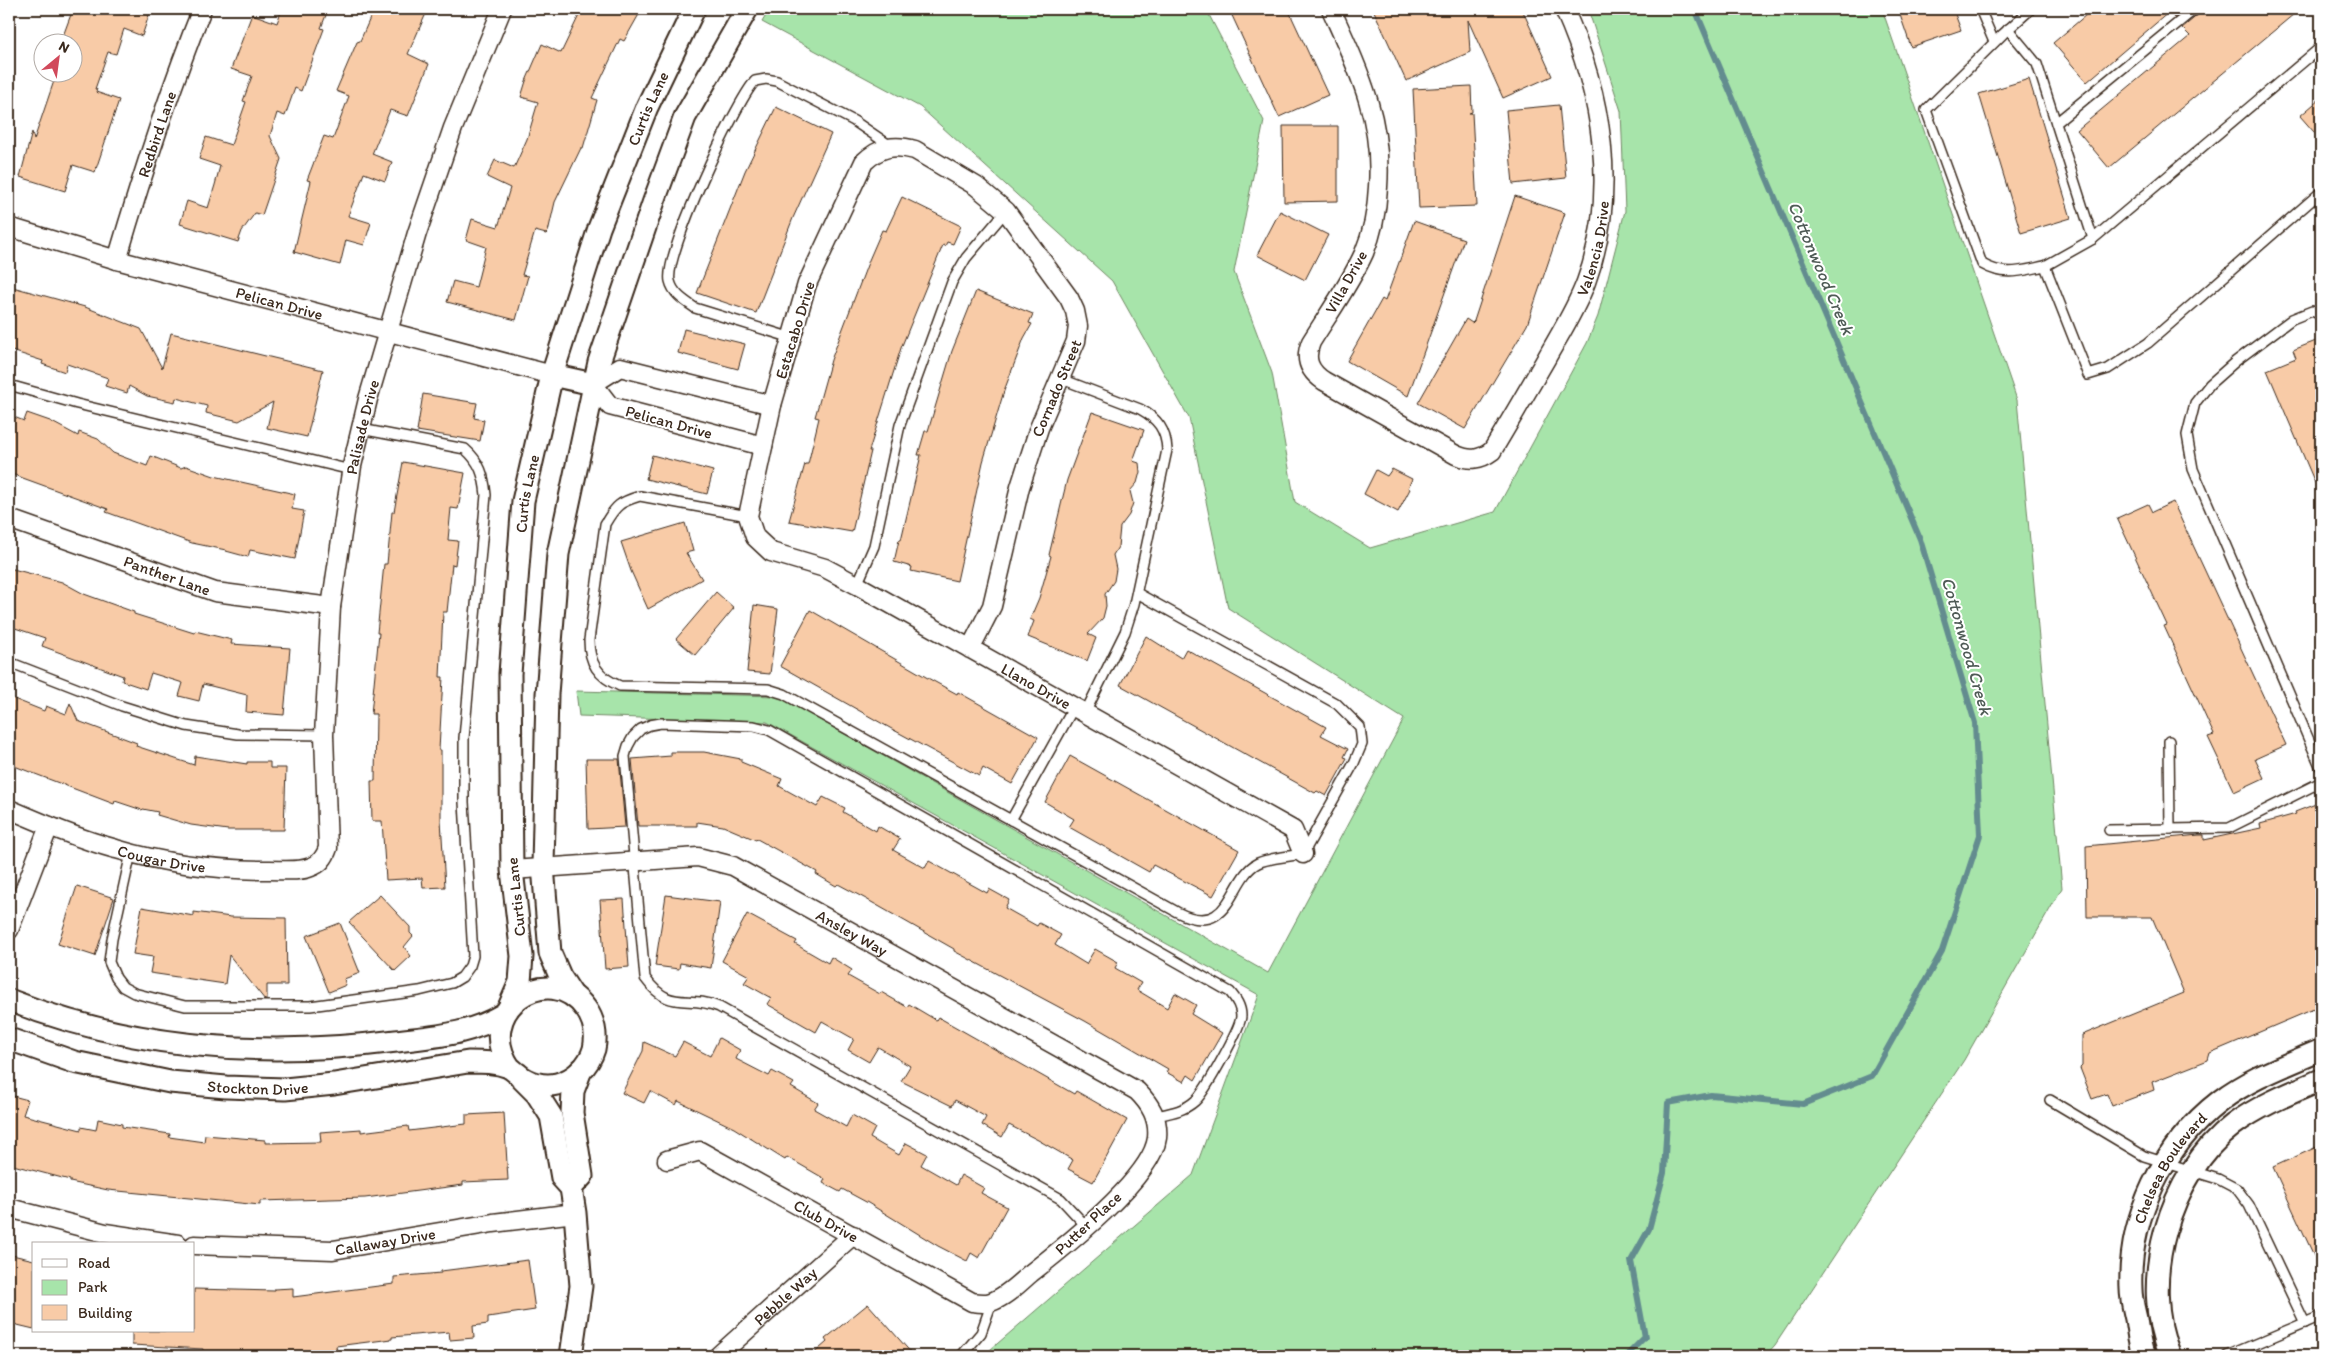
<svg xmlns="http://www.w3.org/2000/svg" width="2330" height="1365" viewBox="0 0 2330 1365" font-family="Itim,sans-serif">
	<rect width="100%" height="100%" fill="#fff"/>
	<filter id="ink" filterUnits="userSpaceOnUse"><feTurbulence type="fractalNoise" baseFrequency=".02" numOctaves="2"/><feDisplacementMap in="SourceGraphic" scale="10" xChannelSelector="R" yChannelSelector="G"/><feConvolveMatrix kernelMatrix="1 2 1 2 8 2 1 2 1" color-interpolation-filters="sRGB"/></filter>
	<g filter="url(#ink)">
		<path fill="#a7e4aa" stroke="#718764" d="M770,9H1206L1264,121L1234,272L1272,373L1295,502L1370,548L1495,512L1587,343L1598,316L1625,211L1621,111L1588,9H1882L2017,400L2062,888L1964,1060L1775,1345L1765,1356H983L1193,1175L1259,995L767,722L579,716L576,691L777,696L1268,973L1404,719L1228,608L1189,418L1112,281L920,107L762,22Z"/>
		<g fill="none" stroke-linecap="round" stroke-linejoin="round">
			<path stroke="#638c8f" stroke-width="6" d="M1626,1356L1645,1337L1631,1261L1649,1229L1664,1173L1668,1103L1711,1095L1803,1104L1872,1076L1942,951L1980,835L1975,723L1920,539L1695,9"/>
		</g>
		<g fill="#f8cba7" stroke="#3b2a1e">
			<path d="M73,9H133L149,15L142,36L124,29L116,54L108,52L95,89H97L96,92L119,100L95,172L73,165L65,191L20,177L32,132L34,140L57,72H72V39L63,36Z"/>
			<path d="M282,9H310L326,15L321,28L324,29L301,91L295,88L285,116L277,113L270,136L281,159L262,215L255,213L242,231L238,242L180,224L187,201L208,208L215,185L220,166L199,159L206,137L231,145L246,102L243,101L252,76L231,69L252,14L277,23Z"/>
			<path d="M374,9H428L408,54L429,64L408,116L390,110L372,154L392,162L385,181L364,173L348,216L371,223L364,245L346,240L340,265L294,252L311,181L307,180L324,136L333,139L349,96L336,91L357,42L360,41Z"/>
			<path d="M582,9H642L624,41L620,39L592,98L597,100L583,148H581L555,202L548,232L546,234L535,231L522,275L528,276L516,320L447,302L453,281L476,287L486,247L466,240L472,219L498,227L510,188L487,177L495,160L514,168L527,139L538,102L521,97L526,81L542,44L561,53Z"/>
			<path d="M1229,9H1288L1328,95L1279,117Z"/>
			<path d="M1373,9H1522L1552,76L1503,98L1468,20L1470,52L1406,81Z"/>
			<path d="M1898,9H1953L1961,30L1911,47Z"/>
			<path d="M2093,9H2185L2174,18L2169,12L2087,82L2053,43Z"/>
			<path d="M2201,9H2300L2109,168L2077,130L2190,36L2182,28L2199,14Z"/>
			<path d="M2029,79L2071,218L2021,233L1979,94Z"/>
			<path d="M1471,86L1472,112L1469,113H1472L1477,206L1419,208L1413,89Z"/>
			<path d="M2321,98V140L2300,116Z"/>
			<path d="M1559,105L1566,178L1513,184L1506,110Z"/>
			<path d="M776,107L831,134L793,218L756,313L697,293L745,171Z"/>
			<path d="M1283,126H1338V201L1284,202Z"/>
			<path d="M1515,196L1565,213L1527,325L1465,429L1418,403L1466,319L1472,323L1474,321Z"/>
			<path d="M902,197L961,226L953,244L947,242L945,246L943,245L901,348L869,451H871L852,532L789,521L805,464H808L819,418L815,417L831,360L869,260L882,230L886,231Z"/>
			<path d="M1280,211L1328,235L1305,280L1257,255Z"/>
			<path d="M1414,221L1464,239L1408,396L1347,361L1382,299L1385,301Z"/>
			<path d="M9,286L85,307L141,329L162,368L171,333L323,370L307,437L267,428L273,402L239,421L206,413L207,406L176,398L175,402L147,396L129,386L127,393L105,386L108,378L67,364L65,372L42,364L43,361L9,350Z"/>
			<path d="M976,291L1033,314L1029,323L1032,324L1024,338L1004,391L983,462L957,581L911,571L912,567L894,562L899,540H901L921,455H918L925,431H928L952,351Z"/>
			<path d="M684,329L745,344L738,369L678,353Z"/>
			<path d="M2321,339V497L2267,370L2296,358L2293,350Z"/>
			<path d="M423,394L477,403L474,418L484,420L480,441L417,431Z"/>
			<path d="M1092,412L1144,430L1133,461L1139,463L1140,472L1137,483L1130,491L1133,503L1129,515L1120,527L1118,547L1113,555L1116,569L1114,581L1105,594L1106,606L1103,618L1088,634L1096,638L1087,661L1028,637L1034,621L1030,619L1039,598L1051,556L1049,555L1067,480Z"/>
			<path d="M27,413L50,421L78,436L79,432L98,439L113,453L147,466L151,456L181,468L186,466L214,476L295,494L292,509L304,511L295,559L250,550L248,557L226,551V550L192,543L106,512L108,509L9,473V415L24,421Z"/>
			<path d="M652,455L713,471L707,494L646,479Z"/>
			<path d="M403,462L465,473L458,509L451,508L448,540L458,541L455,565L452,564L447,612H443L440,677H443L439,750H441V820L445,887L423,888L422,878L386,880L382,821H372L371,781H375L376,714H371L379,633H377L384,564H387L392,512H394Z"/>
			<path d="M1392,469L1412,479L1408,488L1410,489L1398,512L1364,494L1376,470L1387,476Z"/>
			<path d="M2173,502L2286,745L2255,759L2264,778L2234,792L2208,737L2214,735L2164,626L2167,625L2117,518L2148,504L2152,512Z"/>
			<path d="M685,523L693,551L686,553L702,579L648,609L631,571L621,542Z"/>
			<path d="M9,568L62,582L84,594L134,612V614L194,633L195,631L232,640L231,644L290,648L284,715L246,712L247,695L203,684L199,701L179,696L183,683L151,673L146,689L122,681L123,676L42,646L45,638L9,626Z"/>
			<path d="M716,592L734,608L695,655L676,639Z"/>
			<path d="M754,605L778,609L770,674L747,672Z"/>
			<path d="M810,610L926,677L957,694L958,692L1038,737L1012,784L983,768L979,776L890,728L780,666Z"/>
			<path d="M1146,636L1181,658L1186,649L1326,727L1321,735L1348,749L1344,757L1347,758L1326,796L1317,791L1315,793L1120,685Z"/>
			<path d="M9,697L44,711L46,706L66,714L70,703L78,721L137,743L136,746L194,765L195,756L247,764V762H270V768H286L284,830H228L191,825L157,815L158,812L143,809L142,810L115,801L114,804L9,764Z"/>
			<path d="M671,752H704L741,759V762L782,779L779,786L817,807L823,797L845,808L843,812L876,831L878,826L900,839L893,850L925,868L929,861L987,893L989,889L1009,900L1005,908L1037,926L1039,923L1061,935L1055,945L1086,964L1095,949L1118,962L1115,968L1141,983L1137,990L1167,1008L1175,993L1196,1005L1191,1014L1222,1033L1195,1080L1188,1075L1184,1082L1166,1072L1168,1069L1085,1021L954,951V949L866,899L838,884L836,886L816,874L817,872L757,839L756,840L723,826L697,822V826H638L632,759L671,756Z"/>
			<path d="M1070,756L1239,850L1213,896L1153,865L1149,872L1069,827L1074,819L1045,802Z"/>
			<path d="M586,759H619L625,827L588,829Z"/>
			<path d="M2321,802V1006L2210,1053L2208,1060L2152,1082L2154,1090L2112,1106L2107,1094L2092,1099L2080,1068L2082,1066V1035L2184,993L2152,917H2087L2086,846L2199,835H2204V840L2261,828L2260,824L2296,814L2295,812Z"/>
			<path d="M77,886L114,898L95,956L58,944Z"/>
			<path d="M380,895L410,927V933L413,936L404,947L411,956L395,971L349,922Z"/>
			<path d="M666,895L720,902L711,968L680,963L679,969L655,966Z"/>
			<path d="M624,899L629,967L605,969L600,900Z"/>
			<path d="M142,907L194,916V912L231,917L286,918L287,985H267V1000H265L229,955L225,984L150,973L153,957L133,954Z"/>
			<path d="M747,914L797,941L795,944L828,963L831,957L852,970L848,976L880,994L881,992L907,1007L909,1004L936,1020L938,1017L1074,1094L1076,1091L1127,1120L1093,1182L1068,1169L1073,1160L1038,1140L1009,1125L1002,1137L982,1125L986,1117L955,1100L952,1106L901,1081L910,1066L878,1047L869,1062L848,1050L854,1039L822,1021L816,1032L767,1004L771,998L744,983L749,976L722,961Z"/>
			<path d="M340,923L360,973L344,979L346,985L329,992L306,936Z"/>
			<path d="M719,1038L740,1050L736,1059L769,1076L772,1071L794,1083L791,1087L818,1103L814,1109L846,1127L852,1115L875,1128L870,1138L899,1155L906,1143L927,1154L921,1165L956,1185L961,1175L984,1188L981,1193L1007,1207L979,1258L971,1253L967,1261L938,1246L868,1203L842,1189L840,1192L823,1183L825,1179L787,1157L785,1160L734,1128L678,1101L676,1105L650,1091L644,1103L622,1093L643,1051L644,1042L675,1056L683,1042L710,1056Z"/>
			<path d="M9,1095L28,1100L23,1115L81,1130V1127L96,1130L98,1119L122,1124V1127L170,1134L169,1137L204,1142L205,1135L265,1140V1143L321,1142L320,1132L361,1129V1132L408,1126L409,1131L466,1124V1115L504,1113L508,1180L463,1182V1185L365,1198L260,1201V1205L108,1190L70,1182V1180L9,1164Z"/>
			<path d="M2321,1145V1271L2273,1167Z"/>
			<path d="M12,1255L34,1260V1329L9,1323V1269Z"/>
			<path d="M528,1260L535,1310L488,1317V1324L473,1326L474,1338L450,1340L449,1332L392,1337V1339L336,1346L337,1352L309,1356L308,1353L203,1356V1349L132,1345V1331H194V1289L274,1291V1289L293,1288V1297L394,1284V1277L441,1273V1271Z"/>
			<path d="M868,1304L914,1356H811L827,1342L825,1339Z"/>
		</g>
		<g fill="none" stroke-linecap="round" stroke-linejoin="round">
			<defs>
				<g id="service">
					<path d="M1980,9L1994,42"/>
					<path d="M2031,9L2003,34L1926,110L1982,264C2005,277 2020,271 2045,266L2088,375L2108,369L2148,343L2321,192"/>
					<path d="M2008,29L2037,64L2093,239"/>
					<path d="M2056,123L2195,9"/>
					<path d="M2045,266L2093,239L2321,47"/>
					<path d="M2321,315L2312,311L2292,319L2236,361L2210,384L2195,403L2187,435L2193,469L2321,768"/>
					<path d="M792,338L695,308C685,301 673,294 670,281C664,255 735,103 755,81L766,79L777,81L854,121L892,147"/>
					<path d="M1059,378L1140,409C1158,419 1166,430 1167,450L1134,604L1125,632L1085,713"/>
					<path d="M9,385L77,404L351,470"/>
					<path d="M748,516L640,496C620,502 616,505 605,524L589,640C589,663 598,677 620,686L768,689L784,694L1177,912C1232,940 1229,877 1258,863C1268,858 1291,856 1303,854L1354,763L1362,744L1360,727L1337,704L1137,593"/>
					<path d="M857,585L874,546L900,425L952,282L966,258L1006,211"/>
					<path d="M9,662L122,706L186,726L238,734L324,735"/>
					<path d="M2169,741L2170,829"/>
					<path d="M1011,820L1074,707"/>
					<path d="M2109,830L2229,828L2321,782"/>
					<path d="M131,853L112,939L109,962L116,978L123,987L134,993L185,1006H310L419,991L452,983L462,977L470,966L473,956L464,802V738L486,495C484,475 480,462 465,449L361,429"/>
					<path d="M2050,1100L2144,1156L2218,1179L2237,1189L2249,1205L2305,1323"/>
					<path d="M1087,1227L1061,1199L719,1007C687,993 671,1014 645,978L625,756L628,746L633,737L641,729L650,725L661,723L754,726L769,730L1230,992C1236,999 1241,1006 1241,1016C1241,1028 1205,1092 1195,1101C1184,1111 1170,1113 1156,1116"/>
					<path d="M961,1356L981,1333L992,1302"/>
					<path d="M2227,1356L2321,1316"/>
				</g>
				<g id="minor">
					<path id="s1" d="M1331,9C1358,69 1383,119 1378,187C1377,209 1373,232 1364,253C1350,284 1329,313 1311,342C1304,359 1309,371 1324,381L1456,455C1470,461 1480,460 1492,451C1510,421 1528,390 1546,359C1560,334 1576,309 1586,282C1619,193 1602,93 1564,9"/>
					<path id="s2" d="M9,227L117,260L552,375"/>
					<path id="s3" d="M117,260C142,175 169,91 202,9"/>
					<path d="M763,446L610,406L593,384L620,367L772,405"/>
					<path id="s4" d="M9,519L215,592L331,607"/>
					<path id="s5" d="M970,649L992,606L1020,487L1039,428L1076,341L1078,326L1075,311L1069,298L1006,211L976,186L915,150C894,144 880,147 864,162L807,284L772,405L748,516L755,537L771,552L825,568L857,585L1293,830L1303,854"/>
					<path id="s6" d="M9,809C44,824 79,839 116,849C166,864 218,870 270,870C283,870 299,872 311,867C320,864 325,857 328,848L324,735L331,607L352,466L368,399L417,233L453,128L502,9"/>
					<path id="s7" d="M512,870L698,857L733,866L1137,1091C1150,1104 1159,1118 1157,1138C1152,1178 1063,1248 1031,1273C1019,1283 1006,1297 991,1302C985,1304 979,1303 972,1302L700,1151L667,1160"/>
					<path d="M9,930L49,826"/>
					<path d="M9,1208L105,1233L178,1244"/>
					<path id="s8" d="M194,1245L333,1250L493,1223L575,1213"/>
					<path id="s9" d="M718,1356L853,1235"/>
				</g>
				<g id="tertiary">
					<path d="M552,375L593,384"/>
					<path d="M573,996L560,976L550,953L543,866L547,694L558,554L599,362L654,201L685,117L747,9"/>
					<path d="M9,1000C132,1049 264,1058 396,1041C437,1036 468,1035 504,1014"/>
					<path id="s10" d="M510,1005L520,982L522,956L512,870L510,674L523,501L552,375L599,228L647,107L694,9"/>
					<path id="s11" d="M9,1039L74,1062L170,1082L226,1087L285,1089L334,1084L468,1062C482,1062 496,1062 509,1067C512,1069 515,1072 518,1074C528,1083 544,1087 557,1084C574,1080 589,1066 594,1049C597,1035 594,1020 586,1009C549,957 471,1011 510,1068"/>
					<path d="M522,1079L537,1094L551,1116L562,1178L571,1188L575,1213L581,1286L571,1356"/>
					<path d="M571,1188L582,1176L572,1113L573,1091L581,1070"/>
					<path id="s12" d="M2144,1356C2139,1345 2138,1332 2136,1319C2134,1310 2131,1299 2131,1289C2128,1218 2163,1145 2220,1101C2250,1078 2287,1065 2321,1050"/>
					<path d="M2170,1356C2138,1281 2169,1174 2233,1125C2260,1105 2291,1093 2321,1080"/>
				</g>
			</defs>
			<use href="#service" stroke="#3b2a1e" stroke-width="12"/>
			<use href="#minor" stroke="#3b2a1e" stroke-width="21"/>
			<use href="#tertiary" stroke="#3b2a1e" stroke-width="25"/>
			<use href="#service" stroke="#fff" stroke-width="9"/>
			<use href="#minor" stroke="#fff" stroke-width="18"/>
			<use href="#tertiary" stroke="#fff" stroke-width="21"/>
		</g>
	</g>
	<g text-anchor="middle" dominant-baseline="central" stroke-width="4" stroke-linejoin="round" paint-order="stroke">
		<g font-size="16" fill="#3b2a1e" stroke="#fff">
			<text stroke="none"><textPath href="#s10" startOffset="920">Curtis Lane</textPath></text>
			<text stroke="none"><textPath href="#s3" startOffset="132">Redbird Lane</textPath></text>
			<text stroke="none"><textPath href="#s1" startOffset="821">Valencia Drive</textPath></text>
			<text transform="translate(1346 282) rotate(-61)">Villa Drive</text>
			<text stroke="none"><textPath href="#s2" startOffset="281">Pelican Drive</textPath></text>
			<text transform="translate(795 330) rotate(-73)">Estacabo Drive</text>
			<text stroke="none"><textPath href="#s5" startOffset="276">Cornado Street</textPath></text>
			<text transform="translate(669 422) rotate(15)">Pelican Drive</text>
			<text stroke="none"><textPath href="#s6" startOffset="762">Palisade Drive</textPath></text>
			<text stroke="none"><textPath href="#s10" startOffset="515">Curtis Lane</textPath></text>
			<text stroke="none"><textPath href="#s4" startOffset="168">Panther Lane</textPath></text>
			<text stroke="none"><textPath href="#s5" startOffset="1361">Llano Drive</textPath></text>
			<text stroke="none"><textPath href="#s6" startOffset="161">Cougar Drive</textPath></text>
			<text transform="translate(516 897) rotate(-96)">Curtis Lane</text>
			<text stroke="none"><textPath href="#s7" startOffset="359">Ansley Way</textPath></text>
			<text stroke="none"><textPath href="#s11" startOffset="255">Stockton Drive</textPath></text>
			<text stroke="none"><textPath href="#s12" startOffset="199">Chelsea Boulevard</textPath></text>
			<text transform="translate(826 1221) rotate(29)">Club Drive</text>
			<text transform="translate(1088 1223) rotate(-43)">Putter Place</text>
			<text stroke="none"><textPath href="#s8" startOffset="192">Callaway Drive</textPath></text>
			<text stroke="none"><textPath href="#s9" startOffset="90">Pebble Way</textPath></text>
		</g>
		<g font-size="18" font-style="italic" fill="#4f5b56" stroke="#fff">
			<text transform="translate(1821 268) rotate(67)">Cottonwood Creek</text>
			<text transform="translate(1967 646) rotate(74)">Cottonwood Creek</text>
		</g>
	</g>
	<rect width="2330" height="1365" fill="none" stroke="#fff" stroke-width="30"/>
	<rect x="15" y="15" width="2300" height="1335" fill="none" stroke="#3b2a1e" stroke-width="2" filter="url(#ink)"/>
	<rect x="32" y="1242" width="162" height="90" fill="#ffffff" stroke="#b1aaa5"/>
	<rect x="42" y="1259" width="25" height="8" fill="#ffffff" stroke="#b1aaa5"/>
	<text x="78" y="1268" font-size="15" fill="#3b2a1e">Road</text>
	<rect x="42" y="1280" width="25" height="15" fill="#a7e4aa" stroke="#b1aaa5"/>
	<text x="78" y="1292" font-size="15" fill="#3b2a1e">Park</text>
	<rect x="42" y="1305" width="25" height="15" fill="#f8cba7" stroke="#b1aaa5"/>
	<text x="78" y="1318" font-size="15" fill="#3b2a1e">Building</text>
	<g transform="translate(58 58) rotate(29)"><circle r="24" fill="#ffffff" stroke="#b1aaa5"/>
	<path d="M0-4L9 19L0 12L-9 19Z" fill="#d1495b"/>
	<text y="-8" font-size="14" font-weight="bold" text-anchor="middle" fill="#3b2a1e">N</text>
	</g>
</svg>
